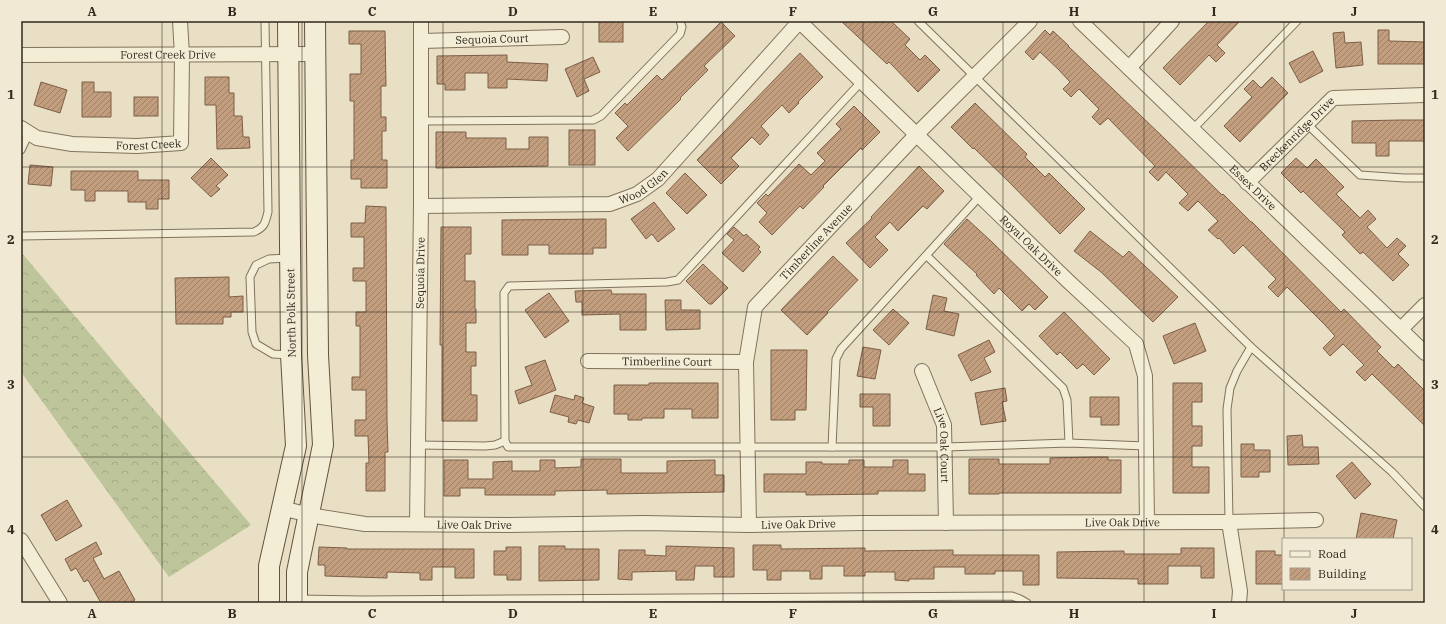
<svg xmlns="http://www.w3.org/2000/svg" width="1446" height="624" viewBox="0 0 1446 624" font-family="'IBM Plex Serif',serif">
	<defs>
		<pattern id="forest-crowns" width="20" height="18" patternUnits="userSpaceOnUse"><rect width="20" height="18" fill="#bec59a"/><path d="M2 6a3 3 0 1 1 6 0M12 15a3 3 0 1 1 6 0" fill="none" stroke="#a4a984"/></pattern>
		<pattern id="building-hatch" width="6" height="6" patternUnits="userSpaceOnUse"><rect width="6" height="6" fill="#c29e7f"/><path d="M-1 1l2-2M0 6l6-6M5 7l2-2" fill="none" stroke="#9e8167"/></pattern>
	</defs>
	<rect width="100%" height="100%" fill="#e8dfc4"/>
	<path fill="url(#forest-crowns)" d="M21,252L251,525L169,577L21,372Z"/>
	<g fill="url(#building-hatch)" stroke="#7d5e46">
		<rect x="599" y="21" width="24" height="21"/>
		<path d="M841,21H891L910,39L905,45L920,60L925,55L940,70L918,92L889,62L887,64Z"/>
		<path d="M1209,21H1240L1217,45L1225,53L1216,62L1209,55L1180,85L1163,68Z"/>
		<path d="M721,22L735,36L704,66L708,70L680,98L681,99L628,151L616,138L628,126L615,113L625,103L627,105L657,75L662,80Z"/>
		<path d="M1045,30L1050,35L1053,31L1069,46H1068L1163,137L1222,195L1223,194L1251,222H1252L1341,312L1344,309L1381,347L1377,351L1394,368L1398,364L1425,391V426L1372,374L1365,381L1356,372L1364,365L1343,344L1330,356L1323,348L1335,336L1326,326L1287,287L1278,297L1268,287L1276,279L1243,245L1234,254L1219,238L1218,239L1208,230L1218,221L1198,201L1188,211L1179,203L1188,194L1166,172L1158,181L1149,172L1155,166L1108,118L1100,125L1092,117L1099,109L1079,89L1071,97L1063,89L1070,82L1059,70L1040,52L1033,60L1025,52Z"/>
		<path d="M1378,30H1389V41L1425,42V64H1378Z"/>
		<path d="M349,31H385L386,86H381V117H386V131H382V160H387V188H361V179H351V160H354V101H350V74H361V44H349Z"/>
		<path d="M1344,32L1345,43L1361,42L1363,65L1336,68L1333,33Z"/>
		<path d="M1313,51L1323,71L1300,83L1289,63Z"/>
		<path d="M800,53L823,77L798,102L799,103L789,113L782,105L761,126L769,135L760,145L752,137L731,158L739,166L721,184L697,160Z"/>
		<path d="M507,55V62L548,64L547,81L507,79V88H488V73H465V90H445V84H437V56Z"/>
		<path d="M593,57L600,72L584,79L589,91L577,97L565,69Z"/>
		<path d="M205,77H229V93H234V116H242L243,137H249L250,148L217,149L216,105H205Z"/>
		<path d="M1272,77L1288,93L1240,142L1224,126L1252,97L1244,89L1253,80L1261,88Z"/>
		<path d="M41,82L67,90L60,113L34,105Z"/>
		<path d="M82,82H94V92H111V117H82Z"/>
		<rect x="134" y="97" width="24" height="19"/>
		<path d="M975,103L1027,154L1025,157L1045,177L1049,173L1085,209L1060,234L1008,181L974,148L973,149L951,127Z"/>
		<path d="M854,106L880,132L862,150L861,148L823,186L824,187L803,209L800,206L772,235L759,222L767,213L757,203L766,194L768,196L799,164L811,175L825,161L817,153L841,129L836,124Z"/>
		<path d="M1401,120H1425V141H1389V156H1376V143H1352V121Z"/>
		<rect x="569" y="130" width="26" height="35"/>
		<path d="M436,132H466V138H506V149H529V137H548V166L436,168Z"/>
		<path d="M211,158L228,175L216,186L220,189L211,197L191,178Z"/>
		<path d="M1296,158L1307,168L1316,159L1344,187L1336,194L1360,218L1368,210L1376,219L1367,227L1387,248L1397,238L1406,246L1398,254L1409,265L1393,281L1363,252L1360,254L1342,235L1345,232L1303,191L1301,193L1281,173Z"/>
		<path d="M30,165L53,167L51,186L28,184Z"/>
		<path d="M919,166L944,191L927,209L923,206L898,231L890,222L875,237L888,250L870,268L846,243L872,218L871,217Z"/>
		<path d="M71,171H138V180H169V199H158V209H146V202H128V191H95V201H85V190H71Z"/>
		<path d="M685,173L707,195L687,214L666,193Z"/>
		<path d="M654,202L675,229L658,242L652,234L646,239L631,219Z"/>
		<path d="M366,206L386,207L387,420L388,452H385V491H366V463H369L368,436H355V420H366V390H352V377H360V326H356V312H366V281H353V268H364V237H351V223H365Z"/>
		<path d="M606,219V248H593V254H549V245H528V255H502V220Z"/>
		<path d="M967,219L992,242L1048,297L1035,310L1029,304L1022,311L999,288L994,294L976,275L977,274L944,244Z"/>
		<path d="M441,227H471V254H465V281H475V309H476V323H466V352H476V366H471V395H477V421H442V345H440Z"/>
		<path d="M734,227L744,236L746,234L760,247L758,249L761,252L743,272L722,253L734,240L727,234Z"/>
		<path d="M1090,231L1123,257L1129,251L1178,297L1153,322L1101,272L1074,251Z"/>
		<path d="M833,256L858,280L827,312L828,313L807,335L781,310Z"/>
		<path d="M703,264L728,288L712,304H709L686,281Z"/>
		<path d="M229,277V297L243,296V312H231V317H223V324H176L175,278Z"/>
		<path d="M611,290L612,294H646V330H620V314L582,315V302H576L575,291Z"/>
		<path d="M549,293L569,321L545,338L525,310Z"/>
		<path d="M933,295L947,298L944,311L959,314L954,336L926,329Z"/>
		<path d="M665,300H681V310H700V329L666,330Z"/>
		<path d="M893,309L909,323L889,345L873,330Z"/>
		<path d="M1064,312L1110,359L1094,375L1083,364L1077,369L1060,352L1057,355L1039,336Z"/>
		<path d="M1195,323L1206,351L1174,364L1163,336Z"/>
		<path d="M989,340L995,352L984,358L991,372L971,381L958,355Z"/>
		<path d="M863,347L881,350L875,379L857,376Z"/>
		<path d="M771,350H807L806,410H795V420H771Z"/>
		<path d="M545,360L556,390L519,404L515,391L532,385L525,367Z"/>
		<path d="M649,383H718V418H692V409H664V418H642V420H628V414H614V385H649Z"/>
		<path d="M1173,383H1202V402H1192V426H1202V446H1192V467H1209V493H1173Z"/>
		<path d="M1005,388L1007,401L1002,402L1006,421L981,425L975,393Z"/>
		<path d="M860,394H890V426H873V407H860Z"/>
		<path d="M555,395L574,400L575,395L584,398L582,403L594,407L589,423L578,420L576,424L568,422L569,417L550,412Z"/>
		<path d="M1090,397H1119V425H1101V417H1090Z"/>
		<path d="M1302,435L1303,447H1318L1319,464L1288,465L1287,436Z"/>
		<path d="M1241,444H1254V450H1270V472H1259V477H1241Z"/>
		<path d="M1093,457H1108V460H1121V493H999V494H969V459H999V464H1050V458Z"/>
		<path d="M581,459H621V473H667V461L715,460V475H724V492L607,494V490L555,491V495H485V488H460V496H444V460H468V479H493V462L512,461V471H540V460H555V468L581,467Z"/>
		<path d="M849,460H864V467H893V460H908V474H925V491H878V494L806,495V492H764V474H806V462H822V464H849Z"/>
		<path d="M1352,462L1371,484L1355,499L1336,476Z"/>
		<path d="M67,500L82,526L56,541L41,515Z"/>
		<path d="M1361,513L1397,520L1393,539H1356Z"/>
		<path d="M96,542L102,554L93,558L104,579L119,571L135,600L130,603H101L88,580L84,582L76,568L71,571L65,559Z"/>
		<path d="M753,545H781V549L865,548V551L953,550V555H1039V585H1023V571H995V574H965V567H934V579H909V581L895,580V572H865V576H844V566H822V579H810V571H781V580H767V570H753Z"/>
		<path d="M539,546H565V549H599V580L539,581Z"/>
		<path d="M666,546L734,548V577H714V566H695L694,580H676V571L632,572V580L618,579L619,550H645V555L666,556Z"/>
		<path d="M319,547L347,548V549H474V578H455V567H432V580H420V573L387,572V578L325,576V565H318Z"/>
		<path d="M506,547H521V580H507V575H494V551H506Z"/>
		<path d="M1181,548H1214V578H1201V566H1168V584H1138V579L1057,578V552L1124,551V554H1181Z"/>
		<path d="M1256,551H1275V555H1283V584H1256Z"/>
	</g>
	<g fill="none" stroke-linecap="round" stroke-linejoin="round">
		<defs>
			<g id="lane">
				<path d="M918,21L1251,347L1392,472L1425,507"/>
				<path d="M861,82L678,280L667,282L509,286L504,293L505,441L508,447H945L1069,443L1146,446"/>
				<path d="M421,121L593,120L601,116L680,34L682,27L680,21"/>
				<path d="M1307,124L1360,175L1404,178H1425"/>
				<path d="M1192,130L1297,21"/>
				<path d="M21,150L29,133"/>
				<path d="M21,236L254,232C265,227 265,223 268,212L265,21"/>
				<path d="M927,256L1063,388L1067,400L1069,443"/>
				<path d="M288,258L269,259L256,265L250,277L252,332L256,344L273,354L289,355"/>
				<path d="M418,445L485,446L495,445L505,441"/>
				<path d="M832,447L836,359L841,349L980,196"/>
				<path d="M1229,522L1227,409L1230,388L1237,371L1251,347"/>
				<path d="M298,599L363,600L1012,596L1020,599L1027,603"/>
			</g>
			<g id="street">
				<path id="s1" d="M799,21L1068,281L1136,344L1145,376L1147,522"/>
				<path id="s2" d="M1080,21L1425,353"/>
				<path id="s3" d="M422,41L562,37"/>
				<path id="s4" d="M21,55L316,54"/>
				<path d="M1129,68L1172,21"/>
				<path id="s5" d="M21,128L37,138L72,144L137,146L181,143L182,55L180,21"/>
				<path id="s6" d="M1247,183L1333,98L1425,95"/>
				<path id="s7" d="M421,206L610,204L637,194L658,179L799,22"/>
				<path d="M1401,329L1425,305"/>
				<path id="s8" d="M588,361L746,362"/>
				<path id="s9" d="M922,371L944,425L946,523"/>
				<path id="s10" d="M282,508L309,515L365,524L508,525L644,523L749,525L863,523L1229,522L1316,520"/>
				<path d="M1229,522L1240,591L1239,603"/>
				<path id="s11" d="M417,524L421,206V21"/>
				<path id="s12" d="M749,525L746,362L755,307L916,135L1030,21"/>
				<path d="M21,540L60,603"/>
			</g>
			<g id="secondary">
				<path d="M269,603V566L296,446L291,355L288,21"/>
				<path d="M297,603V572L323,445L318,355L315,21"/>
			</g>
		</defs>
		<use href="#lane" stroke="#81725d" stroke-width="9"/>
		<use href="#street" stroke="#81725d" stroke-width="16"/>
		<use href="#secondary" stroke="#625340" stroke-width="22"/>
		<use href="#lane" stroke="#f4edd6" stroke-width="7"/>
		<use href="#street" stroke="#f4edd6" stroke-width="14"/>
		<use href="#secondary" stroke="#f4edd6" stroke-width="20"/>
	</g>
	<path fill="none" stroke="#32291f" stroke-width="1" stroke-opacity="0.55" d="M162,21V603M302,21V603M443,21V603M583,21V603M723,21V603M863,21V603M1003,21V603M1144,21V603M1284,21V539M21,167H1425M21,312H1425M21,457H1425M1284,589V603"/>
	<g text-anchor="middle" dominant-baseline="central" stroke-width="3" stroke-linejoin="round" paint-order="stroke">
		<g font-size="11" fill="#32291f" stroke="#f1e9d3">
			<text stroke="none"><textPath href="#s3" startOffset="70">Sequoia Court</textPath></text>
			<text stroke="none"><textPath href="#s4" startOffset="147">Forest Creek Drive</textPath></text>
			<text stroke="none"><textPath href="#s6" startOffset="70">Breckenridge Drive</textPath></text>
			<text stroke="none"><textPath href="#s5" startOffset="131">Forest Creek</textPath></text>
			<text stroke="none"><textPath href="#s7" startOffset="227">Wood Glen</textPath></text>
			<text stroke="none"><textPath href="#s2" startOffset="240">Essex Drive</textPath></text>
			<text stroke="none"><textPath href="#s12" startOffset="308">Timberline Avenue</textPath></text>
			<text stroke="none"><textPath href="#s1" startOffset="323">Royal Oak Drive</textPath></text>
			<text stroke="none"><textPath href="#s11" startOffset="251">Sequoia Drive</textPath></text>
			<text transform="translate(291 313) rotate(-91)">North Polk Street</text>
			<text stroke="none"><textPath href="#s8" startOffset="79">Timberline Court</textPath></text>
			<text stroke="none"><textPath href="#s9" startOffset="78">Live Oak Court</textPath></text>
			<text stroke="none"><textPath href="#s10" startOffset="842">Live Oak Drive</textPath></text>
			<text stroke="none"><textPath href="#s10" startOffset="518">Live Oak Drive</textPath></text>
			<text stroke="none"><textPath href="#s10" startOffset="194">Live Oak Drive</textPath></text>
		</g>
	</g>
	<rect width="1446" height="624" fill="none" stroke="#f1e9d3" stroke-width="44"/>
	<rect x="1282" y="538" width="130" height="52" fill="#f1e9d3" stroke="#a59c8b"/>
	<rect x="1290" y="551" width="20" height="6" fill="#f4edd6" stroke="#a59c8b"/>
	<text x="1318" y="558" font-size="12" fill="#32291f">Road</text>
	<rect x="1290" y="568" width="20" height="12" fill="url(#building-hatch)" stroke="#a59c8b"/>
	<text x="1318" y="578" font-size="12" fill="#32291f">Building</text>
	<rect x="22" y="22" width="1402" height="580" fill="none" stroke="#32291f" stroke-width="1.5"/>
	<g font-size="13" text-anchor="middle" font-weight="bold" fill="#32291f">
		<text x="92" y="16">A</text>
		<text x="232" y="16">B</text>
		<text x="372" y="16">C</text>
		<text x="513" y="16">D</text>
		<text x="653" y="16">E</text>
		<text x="793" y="16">F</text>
		<text x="933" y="16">G</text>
		<text x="1074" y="16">H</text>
		<text x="1214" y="16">I</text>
		<text x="1354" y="16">J</text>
		<text x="11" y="99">1</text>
		<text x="1435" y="99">1</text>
		<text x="11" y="244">2</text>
		<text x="1435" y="244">2</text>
		<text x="11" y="389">3</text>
		<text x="1435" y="389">3</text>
		<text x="11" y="534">4</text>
		<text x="1435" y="534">4</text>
		<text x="92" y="618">A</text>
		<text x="232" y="618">B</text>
		<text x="372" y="618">C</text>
		<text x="513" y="618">D</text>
		<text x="653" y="618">E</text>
		<text x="793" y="618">F</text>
		<text x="933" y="618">G</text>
		<text x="1074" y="618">H</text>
		<text x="1214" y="618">I</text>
		<text x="1354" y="618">J</text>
	</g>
</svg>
